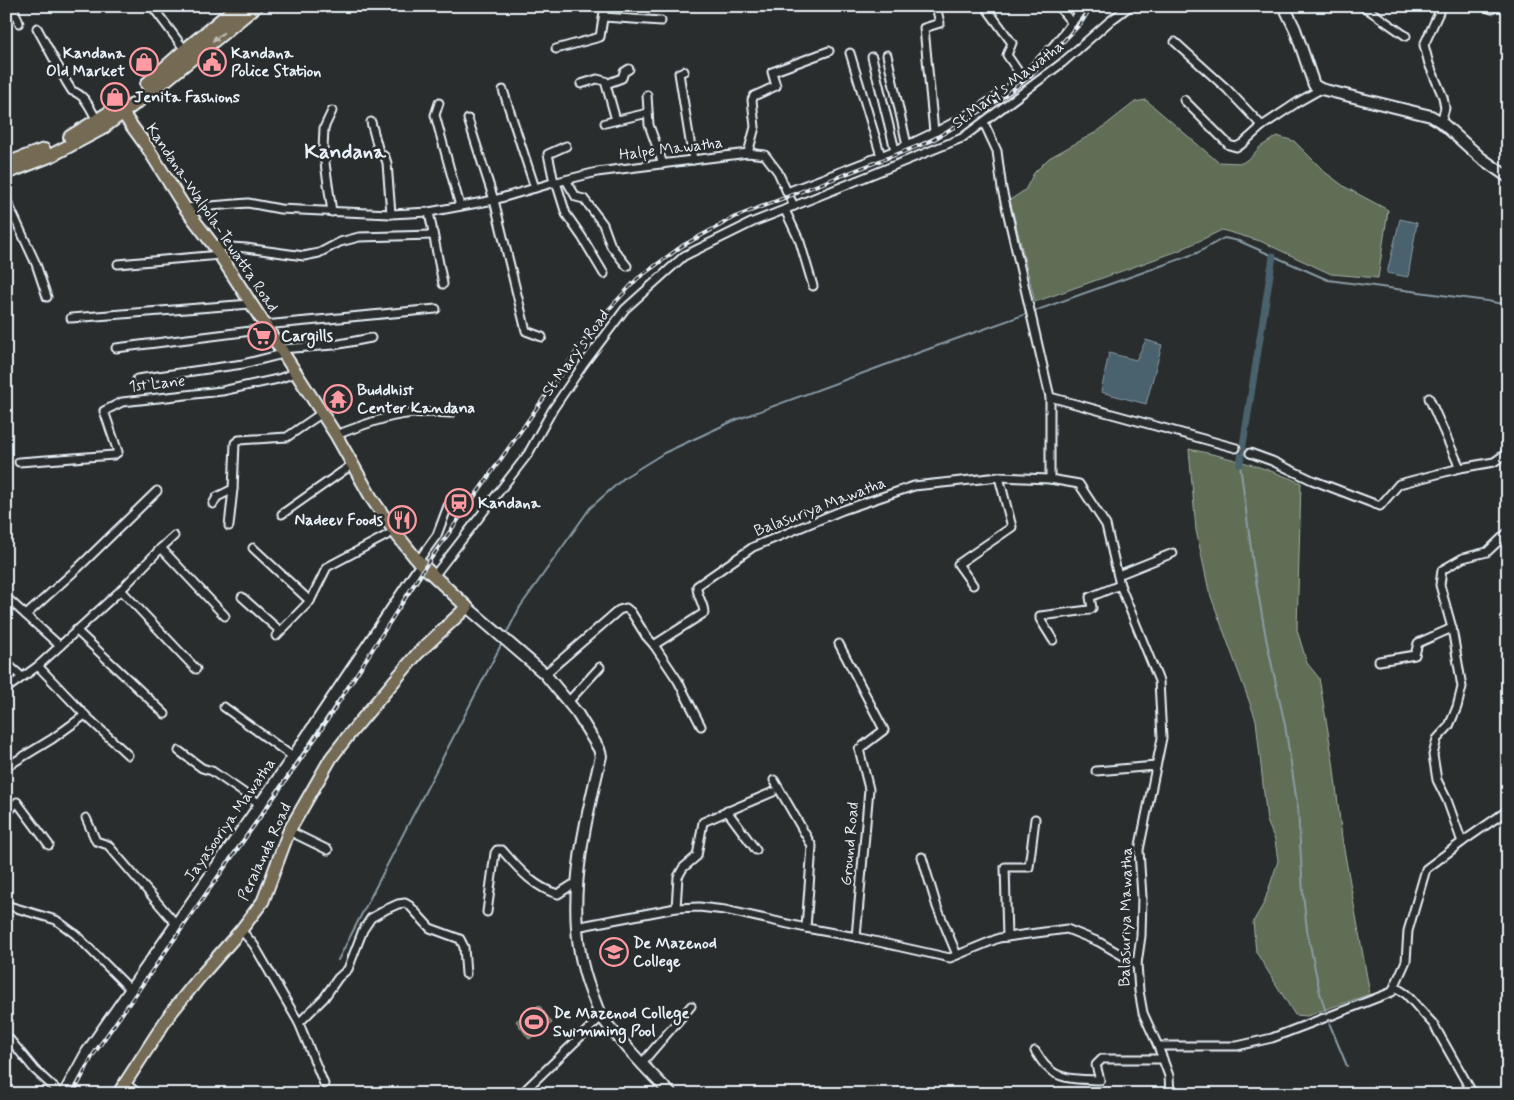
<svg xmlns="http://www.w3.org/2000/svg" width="1514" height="1100" viewBox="0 0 1514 1100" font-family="Mynerve,sans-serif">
	<rect width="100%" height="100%" fill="#2a2d2e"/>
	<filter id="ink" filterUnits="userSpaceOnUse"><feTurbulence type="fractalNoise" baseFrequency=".02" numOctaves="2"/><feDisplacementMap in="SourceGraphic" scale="10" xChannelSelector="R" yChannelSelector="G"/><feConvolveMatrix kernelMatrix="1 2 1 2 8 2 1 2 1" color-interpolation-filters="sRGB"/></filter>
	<g filter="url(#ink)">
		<g fill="#616e56" stroke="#a4b0a7">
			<path d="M1146,100L1218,162L1242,163L1251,157L1260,147L1277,136L1294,141L1326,173L1345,187L1388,210L1378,278L1331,274L1260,241L1222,230L1178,251L1035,302L1010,200L1025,190L1034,173L1049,158L1098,131L1135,102Z"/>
			<path d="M1189,449C1228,457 1265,467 1301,483L1297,630L1307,663L1319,678L1333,761L1342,838L1370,994L1307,1016L1295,1015L1256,952L1253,922L1264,903L1278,861L1275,840L1267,821L1256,720L1209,591L1196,530Z"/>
			<path d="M539,1005L552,1023L529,1039L516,1021Z"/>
		</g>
		<g fill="#49626d" stroke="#899ba5">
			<path d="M1400,219L1417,223L1408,277L1387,273Z"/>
			<path d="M1146,340L1162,345L1146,404L1101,392L1109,353L1136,360Z"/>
		</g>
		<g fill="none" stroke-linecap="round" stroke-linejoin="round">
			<g stroke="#899ba5" stroke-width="2">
				<path d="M1240,464L1253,564L1266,638L1285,725L1298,809L1303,893L1307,930L1320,993L1330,1025L1347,1066"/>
				<path d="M505,636L520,607L590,508L625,477L664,453L733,421L945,343L1197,253L1224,238L1239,241L1328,280L1487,301L1508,305"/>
				<path d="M338,960L502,643"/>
			</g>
			<path stroke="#49626d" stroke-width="7" d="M1240,464L1273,256"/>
			<path stroke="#464a4c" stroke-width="7" stroke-dasharray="7 3.5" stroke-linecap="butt" d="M1236,448L1250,453"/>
			<defs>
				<g id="street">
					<path d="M13,6L19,23"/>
					<path d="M152,6L185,50"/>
					<path d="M985,6L1012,43L1007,55L1022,77"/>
					<path d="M1058,6L1072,23"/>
					<path d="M1363,6L1406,36"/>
					<path d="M1484,6L1492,9"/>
					<path d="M604,17L661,21"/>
					<path d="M37,28L67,83L72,91C86,95 90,109 97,120"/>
					<path d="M1175,42L1227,89L1262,126"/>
					<path d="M556,49L600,37L605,6"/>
					<path d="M850,53L881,156"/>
					<path d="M887,55L907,145"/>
					<path d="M872,57L895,150"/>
					<path d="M684,71L679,73L693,160"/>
					<path d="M581,84L597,79L605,81L616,120"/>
					<path d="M606,84L622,78L624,72L629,69"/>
					<path d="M503,90L535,188"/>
					<path d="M647,95L649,125L663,164"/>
					<path d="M1184,100L1229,145L1236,147L1242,144L1262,126L1298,102L1321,89"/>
					<path d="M439,103L435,115L460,206"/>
					<path d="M332,111L324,128L323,149L332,212"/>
					<path d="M468,119L494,200L526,331L542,337"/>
					<path d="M371,122L379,152L385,157L387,163L391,214"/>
					<path d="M1441,122L1445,108L1443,97L1429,64L1424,45L1442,6"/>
					<path d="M605,123L648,113"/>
					<path d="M984,123L997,151L1002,189L1050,397L1236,448"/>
					<path d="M934,132L924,28L940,23L936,6"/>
					<path d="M748,153L755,127L752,100L754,96L776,86L772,72L829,51"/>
					<path d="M566,180L576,197L584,199L603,224L611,246L627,266"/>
					<path d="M554,182L548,154L566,146"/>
					<path d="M556,182L566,214L582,237L604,274"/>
					<path d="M787,192L794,206"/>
					<path d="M6,199L36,264L47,297"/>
					<path d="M185,208L248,203L280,209L322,211L391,214L429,212L494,200L549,184L597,172L748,153L765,155L778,172L787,192C860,164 936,139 1001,94C1034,72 1061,39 1084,6"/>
					<path d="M785,210L800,242L813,286"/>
					<path d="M429,212L443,284"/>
					<path d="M214,246L246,248L304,256L319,253L340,242L359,237L433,235"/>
					<path d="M118,264L220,255"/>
					<path d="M71,318L250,304"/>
					<path d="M264,325L436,309"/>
					<path d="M116,348L267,329"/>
					<path d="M280,349L334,345L371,338"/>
					<path d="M137,379L243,364L283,354"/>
					<path d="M1050,397V479L1079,484L1106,525L1120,585L1159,681L1162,738L1139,850L1142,897L1141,936L1137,964L1139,991L1143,1013L1158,1046L1169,1076L1170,1094"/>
					<path d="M1429,398L1460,468"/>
					<path d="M336,435C378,419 405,409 451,413"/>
					<path d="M1250,453L1272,461L1312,480L1380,506L1399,484L1460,468L1494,462L1508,452"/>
					<path d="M19,462L114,455L118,452L104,411L122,402L222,391L278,379L295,373"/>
					<path d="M213,504L217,497L233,489L235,443L239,440L287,437L322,413"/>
					<path d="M282,514L353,464"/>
					<path d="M229,526L233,489"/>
					<path d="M161,548L174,536"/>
					<path d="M253,548L310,601L327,567L395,531"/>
					<path d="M418,561L437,535L448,506"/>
					<path d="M1118,575L1173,553"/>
					<path d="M434,576L528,454L553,409L583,365L625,309L684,256L753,222L794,206L962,138L1062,63L1110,21L1130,6"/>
					<path d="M973,585L958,564L1012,527L999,477"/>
					<path d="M121,590L161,548L225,616"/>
					<path d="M6,597L60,646"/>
					<path d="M242,597L280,631"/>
					<path d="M26,615L78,568L157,491"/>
					<path d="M76,630L165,714"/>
					<path d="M276,636L310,601"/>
					<path d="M1053,640L1040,619V616L1089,610L1092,608L1090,597L1120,585"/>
					<path d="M839,644L884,730L859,749L869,789L856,937"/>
					<path d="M654,645L704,613C704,603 696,595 697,586L753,547L843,510L914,486L999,477L1050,479"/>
					<path d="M1379,661L1415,655L1418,643L1452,628"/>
					<path d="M6,663L22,677"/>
					<path d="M545,674L619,610L626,608L631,612L646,636L654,645L678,681L701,726"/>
					<path d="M6,689L38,666L121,590L196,669"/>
					<path d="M568,702L600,667"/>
					<path d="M224,707L293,757"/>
					<path d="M85,715L128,755"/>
					<path d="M179,751L202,768L212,771L260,804"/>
					<path d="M6,767L52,739L85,715L38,666"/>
					<path d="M1096,771L1156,766"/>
					<path d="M774,780L812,846L806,928"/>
					<path d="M727,811L756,850"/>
					<path d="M6,814L17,802L49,845"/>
					<path d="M86,818L96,841L108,845L176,924"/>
					<path d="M289,831L328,850"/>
					<path d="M1462,842L1447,800L1437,780L1433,755L1437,739L1449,726L1457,707L1462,687L1452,628L1440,585L1442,570L1463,558L1487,552L1508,532"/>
					<path d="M922,857L937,907L957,955"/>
					<path d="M6,905L56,920L75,934L130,989"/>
					<path d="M676,908L678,877L683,868L697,856L703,822L773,792"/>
					<path d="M487,912L495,853L497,850H502C517,867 534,888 558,894L572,885L577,884"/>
					<path d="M576,927L676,908L699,907L725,910L806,928L856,937L950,958L999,938L1067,929L1099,942L1137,964"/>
					<path d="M241,930L254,945L299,1023L324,1084"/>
					<path d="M1007,937L1005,867H1029L1035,819"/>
					<path d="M1395,987L1406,994L1434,1025L1473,1094"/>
					<path d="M1330,1016L1392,992L1406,961L1408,931L1426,869L1462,842L1508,810"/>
					<path d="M299,1023L324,998L338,978L348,969L363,930L371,918L387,909L398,904L405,903L410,906L430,928L460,939L464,947L466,974"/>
					<path d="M6,1035L35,1070L61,1094"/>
					<path d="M1158,1046H1237L1272,1038L1324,1018"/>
					<path d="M1035,1051C1039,1056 1042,1063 1047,1067C1059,1081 1083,1079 1100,1080L1096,1065L1102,1059H1163"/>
					<path d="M641,1064L691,1006"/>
					<path d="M125,1083L139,1094"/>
					<path d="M521,1094L601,1017"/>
				</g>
				<g id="secondary">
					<path d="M1284,6L1295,29L1314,85L1321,89L1431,116L1441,122L1481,158L1508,177"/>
					<path d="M467,607L545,674L577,713L599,749L601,756C583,833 561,916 591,992C595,1000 597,1010 602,1017C606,1024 613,1031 619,1038C635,1057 653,1076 671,1094"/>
					<path d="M64,1094L87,1052L293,757L422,564"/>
				</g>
				<path id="primary" d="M118,1094L170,1014L199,978L241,930L263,901L289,831L331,758L348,736L417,654L467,607L418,561L397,535L372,499L336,435L214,246L185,208L147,147L118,107"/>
				<g id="highway">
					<path d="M147,84L185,50L238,6"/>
					<path d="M70,137L115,109"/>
					<path d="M6,164L44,150"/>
					<path d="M6,173L52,155L101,129L158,86L256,6"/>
				</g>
			</defs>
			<use href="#street" stroke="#e8f1f8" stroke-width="11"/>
			<use href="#secondary" stroke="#e8f1f8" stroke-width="14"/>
			<use href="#primary" stroke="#e8f1f8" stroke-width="15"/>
			<use href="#highway" stroke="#e8f1f8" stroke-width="16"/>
			<use href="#street" stroke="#2a2d2e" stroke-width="7"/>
			<use href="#secondary" stroke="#2a2d2e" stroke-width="10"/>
			<use href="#primary" stroke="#746b52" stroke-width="11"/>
			<use href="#highway" stroke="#746b52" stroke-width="12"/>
			<defs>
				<path id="rail" d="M73,1094L93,1055L319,733L425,567L598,321L637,279L682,246L735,217L931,141L972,116L1004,96L1030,76L1081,23L1092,6"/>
			</defs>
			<use href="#rail" stroke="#e8f1f8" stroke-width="4"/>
			<use href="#rail" stroke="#2a2d2e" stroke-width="2" stroke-dasharray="5.5" stroke-linecap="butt"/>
		</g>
		<defs><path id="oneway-solid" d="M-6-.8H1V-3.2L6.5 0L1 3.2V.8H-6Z" transform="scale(1.25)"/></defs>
		<use fill="#babbb6" href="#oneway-solid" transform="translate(218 37) rotate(141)"/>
	</g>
	<defs>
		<symbol id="shop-ring" viewBox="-11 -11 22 22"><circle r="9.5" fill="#2a2d2e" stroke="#ff9aa2" stroke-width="1.5"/><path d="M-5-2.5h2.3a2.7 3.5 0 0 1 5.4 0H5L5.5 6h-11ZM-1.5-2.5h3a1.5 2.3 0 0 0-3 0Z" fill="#ff9aa2"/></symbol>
		<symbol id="civic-ring" viewBox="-11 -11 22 22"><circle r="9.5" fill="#2a2d2e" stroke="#ff9aa2" stroke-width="1.5"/><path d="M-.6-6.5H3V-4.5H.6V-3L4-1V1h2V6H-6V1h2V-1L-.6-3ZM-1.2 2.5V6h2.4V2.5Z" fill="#ff9aa2"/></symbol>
		<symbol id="supermarket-ring" viewBox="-11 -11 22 22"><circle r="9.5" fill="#2a2d2e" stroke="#ff9aa2" stroke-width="1.5"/><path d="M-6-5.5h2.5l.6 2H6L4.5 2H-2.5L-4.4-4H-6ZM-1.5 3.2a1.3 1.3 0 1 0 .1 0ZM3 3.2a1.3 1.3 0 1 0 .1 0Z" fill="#ff9aa2"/></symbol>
		<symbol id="temple-ring" viewBox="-11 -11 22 22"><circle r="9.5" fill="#2a2d2e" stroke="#ff9aa2" stroke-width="1.5"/><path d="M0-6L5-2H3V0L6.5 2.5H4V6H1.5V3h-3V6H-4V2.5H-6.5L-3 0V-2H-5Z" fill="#ff9aa2"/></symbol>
		<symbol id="station-ring" viewBox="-11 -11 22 22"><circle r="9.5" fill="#2a2d2e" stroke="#ff9aa2" stroke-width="1.5"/><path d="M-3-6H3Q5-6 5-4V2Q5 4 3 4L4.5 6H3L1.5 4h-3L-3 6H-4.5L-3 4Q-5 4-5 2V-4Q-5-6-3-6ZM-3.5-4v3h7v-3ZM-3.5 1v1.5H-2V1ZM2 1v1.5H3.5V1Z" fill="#ff9aa2"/></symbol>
		<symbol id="restaurant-ring" viewBox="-11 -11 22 22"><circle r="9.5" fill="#2a2d2e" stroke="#ff9aa2" stroke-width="1.5"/><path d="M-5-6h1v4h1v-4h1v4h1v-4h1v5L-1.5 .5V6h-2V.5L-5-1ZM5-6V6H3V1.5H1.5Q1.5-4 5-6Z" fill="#ff9aa2"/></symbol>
		<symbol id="school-ring" viewBox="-11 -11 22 22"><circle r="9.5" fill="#2a2d2e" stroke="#ff9aa2" stroke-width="1.5"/><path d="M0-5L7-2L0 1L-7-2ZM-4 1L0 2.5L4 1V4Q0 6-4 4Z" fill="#ff9aa2"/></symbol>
		<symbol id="stadium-ring" viewBox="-11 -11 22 22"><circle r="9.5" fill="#2a2d2e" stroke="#ff9aa2" stroke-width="1.5"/><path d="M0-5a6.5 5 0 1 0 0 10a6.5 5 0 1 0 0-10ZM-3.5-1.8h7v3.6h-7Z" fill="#ff9aa2"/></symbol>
	</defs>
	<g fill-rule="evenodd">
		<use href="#shop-ring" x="128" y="46" width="32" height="32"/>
		<use href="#civic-ring" x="196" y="46" width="32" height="32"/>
		<use href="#shop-ring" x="99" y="81" width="32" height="32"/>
		<use href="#supermarket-ring" x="246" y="320" width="32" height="32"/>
		<use href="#temple-ring" x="322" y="383" width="32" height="32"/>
		<use href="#station-ring" x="443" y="487" width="32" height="32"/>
		<use href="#restaurant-ring" x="386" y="504" width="32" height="32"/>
		<use href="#school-ring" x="598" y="936" width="32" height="32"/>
		<use href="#stadium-ring" x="518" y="1006" width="32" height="32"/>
	</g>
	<g text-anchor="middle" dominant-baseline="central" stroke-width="5" stroke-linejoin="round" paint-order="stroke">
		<g font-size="16" font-weight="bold" fill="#e8f1f8" stroke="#2a2d2e" text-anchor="start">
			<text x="125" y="53" text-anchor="end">Kandana<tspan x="125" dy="18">Old Market</tspan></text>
			<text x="231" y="53">Kandana<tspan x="231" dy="18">Police Station</tspan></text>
			<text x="134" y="97">Jenita Fashions</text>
			<text x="281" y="336">Cargills</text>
			<text x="357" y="390">Buddhist<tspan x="357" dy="18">Center Kandana</tspan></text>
			<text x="478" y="503">Kandana</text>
			<text x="383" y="520" text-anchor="end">Nadeev Foods</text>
			<text x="633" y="943">De Mazenod<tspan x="633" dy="18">College</tspan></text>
			<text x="553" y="1013">De Mazenod College<tspan x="553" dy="18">Swimming Pool</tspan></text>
		</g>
		<g font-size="16" fill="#e8f1f8" stroke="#2a2d2e">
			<text transform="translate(1008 85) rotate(-37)">St.Mary's Mawatha</text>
			<text transform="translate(671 149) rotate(-7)">Halpe Mawatha</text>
			<text transform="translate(212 218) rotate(56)">Kandana-Walpola-Tewatta Road</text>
			<text transform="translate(576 353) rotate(-54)">St Mary's Road</text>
			<text transform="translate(157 384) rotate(-6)">1st Lane</text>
			<text transform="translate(820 507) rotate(-21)">Balasuriya Mawatha</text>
			<text transform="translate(230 820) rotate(-55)">Jayasooriya Mawatha</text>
			<text transform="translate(850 844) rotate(-85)">Ground Road</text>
			<text transform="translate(265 852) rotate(-65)">Peralanda Road</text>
			<text transform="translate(1126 917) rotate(-89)">Balasuriya Mawatha</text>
		</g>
		<g font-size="21" font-weight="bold" fill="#e8f1f8" stroke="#2a2d2e">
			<text x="345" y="152">Kandana</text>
		</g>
	</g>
	<rect width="1514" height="1100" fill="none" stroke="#2a2d2e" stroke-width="25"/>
	<rect x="12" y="12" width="1489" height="1075" fill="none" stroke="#e8f1f8" stroke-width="2" filter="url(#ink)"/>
</svg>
